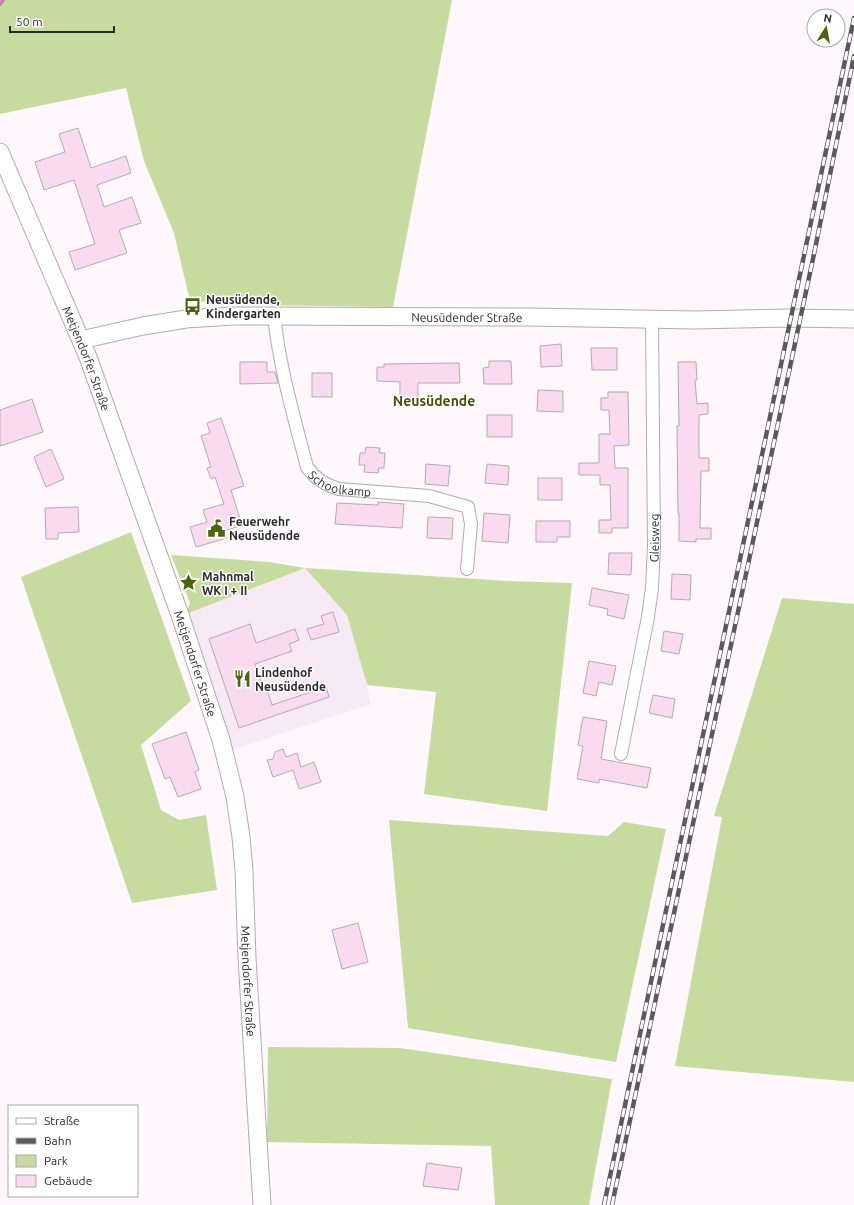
<svg xmlns="http://www.w3.org/2000/svg" width="854" height="1205" viewBox="0 0 854 1205" font-family="Ubuntu,sans-serif">
	<rect width="100%" height="100%" fill="#fef8fd"/>
	<path fill="#f7eaf4" d="M305,568L347,615L367,685L371,704L232,750L186,614Z"/>
	<g fill="#c6db9e">
		<path d="M3,0H452L393,307L259,305L190,301L174,233L144,161L126,88L0,114V4Z"/>
		<path d="M131,532L191,701L141,745L161,810L179,820L206,815L217,890L132,903L21,577Z"/>
		<path d="M171,555L269,562L305,568L508,581L572,583L547,811L424,794L436,692L367,685L347,615L305,568L186,614L190,603Z"/>
		<path d="M782,598L854,604V1082L675,1066L722,817L714,816Z"/>
		<path d="M389,820L608,836L624,822L666,829L616,1062L408,1028Z"/>
		<path d="M268,1047L400,1048L612,1079L589,1205H495L491,1146L267,1142Z"/>
	</g>
	<g fill="none" stroke-linecap="round" stroke-linejoin="round">
		<path stroke="#c780b7" stroke-width="4" d="M0,4L3,0"/>
	</g>
	<g fill="#f9daf1" stroke="#b1abaf">
		<path d="M78,128L91,168L126,156L131,173L97,185L104,207L132,197L141,223L119,230L127,253L75,270L69,252L95,244L74,180L44,190L35,162L65,152L59,134Z"/>
		<path d="M561,344L562,366L541,367L540,346Z"/>
		<path d="M591,348H617V370H592Z"/>
		<path d="M489,361H511L512,384H484L483,368L489,367Z"/>
		<path d="M240,362H267V372H275L278,383L240,384Z"/>
		<path d="M678,362H696L697,380H695L697,404L708,403V414L699,415V458H709V471H701L700,528H711V539H696V542L679,541V513H678L677,426H679Z"/>
		<path d="M459,363L460,383H418V400H400V382L377,381V367H384V364Z"/>
		<rect x="312" y="373" width="20" height="24"/>
		<path d="M538,390L563,391V412L537,411Z"/>
		<path d="M608,392H628L629,445L614,446L615,468H628V528H612V533H599V520H611L610,485H600V475H579V463H599V434H610L609,410H601V398H608Z"/>
		<path d="M32,399L43,432L0,446V410Z"/>
		<rect x="487" y="415" width="25" height="22"/>
		<path d="M221,418L244,486L231,490L242,525L225,531L227,538L196,547L190,527L207,522L203,510L224,504L215,477L211,479L207,468L211,467L201,436L210,433L207,423Z"/>
		<path d="M366,447L380,448L379,453H385L384,468H379L378,473L364,472L365,465H359L360,453H365Z"/>
		<path d="M51,449L64,479L46,487L34,457Z"/>
		<path d="M426,464L450,466L448,486L425,484Z"/>
		<path d="M487,464L509,466L508,485L485,483Z"/>
		<rect x="538" y="478" width="24" height="22"/>
		<path d="M378,502L404,504L402,528L335,524L337,503L378,505Z"/>
		<path d="M78,507L79,532L58,533V539H46L45,508Z"/>
		<path d="M484,513L510,515L508,543L482,541Z"/>
		<path d="M428,517L453,518L452,539L427,538Z"/>
		<path d="M536,521H570V537H557V542H536Z"/>
		<path d="M609,553H632L631,575L608,574Z"/>
		<path d="M672,574L691,575L690,600L671,599Z"/>
		<path d="M592,588L629,595L624,619L607,615L608,609L589,605Z"/>
		<path d="M333,612L339,632L311,640L307,629L324,624L321,616Z"/>
		<path d="M250,624L256,643L295,629L299,640L289,644L292,651L255,664L264,690H267L272,705L326,687L329,697L239,728L209,639Z"/>
		<path d="M664,631L683,634L679,654L661,651Z"/>
		<path d="M589,661L616,666L612,685L599,682L596,696L583,693Z"/>
		<path d="M653,695L675,699L672,718L649,713Z"/>
		<path d="M583,717L607,721L601,759L651,768L647,788L599,779V783L577,779L583,746L578,745Z"/>
		<path d="M186,732L199,770L195,772L201,789L178,797L170,777L165,779L152,744Z"/>
		<path d="M283,749L286,757L297,753L301,767L314,762L321,782L299,789L293,770L273,777L267,760L273,759L275,752Z"/>
		<path d="M358,923L368,962L342,969L332,930Z"/>
		<path d="M427,1163L462,1168L458,1190L423,1186Z"/>
	</g>
	<g fill="none" stroke-linecap="round" stroke-linejoin="round">
		<defs>
			<g id="street">
				<path id="s1" d="M274,315C279,366 294,417 307,467C315,479 325,485 339,489L429,496L468,507L471,524L467,569"/>
				<path id="s2" d="M621,754L648,617L652,588L654,546L652,320"/>
			</g>
			<g id="secondary">
				<path id="s3" d="M0,152L88,357L180,615L221,740L228,768L235,797L241,837L244,871L247,958L262,1205"/>
				<path id="s4" d="M81,340L143,326L186,319L233,316L529,317L695,320L791,318L854,319"/>
			</g>
		</defs>
		<use href="#street" stroke="#b1abaf" stroke-width="14"/>
		<use href="#secondary" stroke="#b1abaf" stroke-width="19"/>
		<use href="#street" stroke="#fff" stroke-width="12"/>
		<use href="#secondary" stroke="#fff" stroke-width="17"/>
		<defs>
			<g id="rail">
				<path d="M604,1205L854,18"/>
				<path d="M612,1205L814,254L854,56"/>
			</g>
		</defs>
		<use href="#rail" stroke="#5c595b" stroke-width="4.5"/>
		<use href="#rail" stroke="#fff" stroke-width="3" stroke-dasharray="9" stroke-linecap="butt"/>
	</g>
	<defs>
		<symbol id="bus-bare" viewBox="-9 -9 18 18"><path d="M-5-6H5V4H4V6H2V4H-2V6H-4V4H-5ZM-3.5-4V0h7V-4ZM-3.5 1.2v1.5H-2V1.2ZM2 1.2v1.5H3.5V1.2Z" fill="#4e630f" stroke="#fff" stroke-width="2.5" paint-order="stroke"/></symbol>
		<symbol id="civic-bare" viewBox="-9 -9 18 18"><path d="M-.6-6.5H3V-4.5H.6V-3L4-1V1h2V6H-6V1h2V-1L-.6-3ZM-1.2 2.5V6h2.4V2.5Z" fill="#4e630f" stroke="#fff" stroke-width="2.5" paint-order="stroke"/></symbol>
		<symbol id="sight-bare" viewBox="-9 -9 18 18"><path d="M0-6L1.8-2.2L6-1.7L2.9 1.2L3.7 5.4L0 3.3L-3.7 5.4L-2.9 1.2L-6-1.7L-1.8-2.2Z" fill="#4e630f" stroke="#fff" stroke-width="2.5" paint-order="stroke"/></symbol>
		<symbol id="restaurant-bare" viewBox="-9 -9 18 18"><path d="M-5-6h1v4h1v-4h1v4h1v-4h1v5L-1.5 .5V6h-2V.5L-5-1ZM5-6V6H3V1.5H1.5Q1.5-4 5-6Z" fill="#4e630f" stroke="#fff" stroke-width="2.5" paint-order="stroke"/></symbol>
	</defs>
	<g fill-rule="evenodd">
		<use href="#bus-bare" x="180" y="294" width="25" height="25"/>
		<use href="#civic-bare" x="204" y="516" width="25" height="25"/>
		<use href="#sight-bare" x="176" y="570" width="25" height="25"/>
		<use href="#restaurant-bare" x="230" y="666" width="25" height="25"/>
	</g>
	<g text-anchor="middle" dominant-baseline="central" stroke-width="3" stroke-linejoin="round" paint-order="stroke">
		<g font-size="12" font-weight="bold" fill="#2b292a" stroke="#fff" text-anchor="start">
			<text x="206" y="299">Neusüdende,<tspan x="206" dy="14">Kindergarten</tspan></text>
			<text x="229" y="521">Feuerwehr<tspan x="229" dy="14">Neusüdende</tspan></text>
			<text x="202" y="576">Mahnmal<tspan x="202" dy="14">WK I + II</tspan></text>
			<text x="255" y="672">Lindenhof<tspan x="255" dy="14">Neusüdende</tspan></text>
		</g>
		<g font-size="12" fill="#2b292a" stroke="#fff">
			<text stroke="none"><textPath href="#s4" startOffset="388">Neusüdender Straße</textPath></text>
			<text stroke="none"><textPath href="#s3" startOffset="224">Metjendorfer Straße</textPath></text>
			<text stroke="none"><textPath href="#s1" startOffset="195">Schoolkamp</textPath></text>
			<text stroke="none"><textPath href="#s2" startOffset="219">Gleisweg</textPath></text>
			<text stroke="none"><textPath href="#s3" startOffset="548">Metjendorfer Straße</textPath></text>
			<text stroke="none"><textPath href="#s3" startOffset="872">Metjendorfer Straße</textPath></text>
		</g>
		<g font-size="14" font-weight="bold" fill="#3f5201" stroke="#fff">
			<text x="434" y="401">Neusüdende</text>
		</g>
	</g>
	<rect x="8" y="1105" width="130" height="92" fill="#ffffff" stroke="#aaa9aa"/>
	<rect x="16" y="1118" width="20" height="6" fill="#ffffff" stroke="#aaa9aa"/>
	<text x="44" y="1125" font-size="12" fill="#2b292a">Straße</text>
	<rect x="16" y="1138" width="20" height="6" fill="#5c595b" stroke="#aaa9aa"/>
	<text x="44" y="1145" font-size="12" fill="#2b292a">Bahn</text>
	<rect x="16" y="1155" width="20" height="12" fill="#c6db9e" stroke="#aaa9aa"/>
	<text x="44" y="1165" font-size="12" fill="#2b292a">Park</text>
	<rect x="16" y="1175" width="20" height="12" fill="#f9daf1" stroke="#aaa9aa"/>
	<text x="44" y="1185" font-size="12" fill="#2b292a">Gebäude</text>
	<g transform="translate(826 28) rotate(11)"><circle r="19" fill="#ffffff" stroke="#aaa9aa"/>
	<path d="M0-3L7 15L0 10L-7 15Z" fill="#4e630f"/>
	<text y="-6" font-size="11" font-weight="bold" text-anchor="middle" fill="#2b292a">N</text>
	</g>
	<path d="M10 26v6h104v-6" fill="none" stroke="#2b292a" stroke-width="2"/>
	<text x="16" y="26" font-size="12" fill="#2b292a" stroke="#ffffff" stroke-width="3" paint-order="stroke">50 m</text>
</svg>
